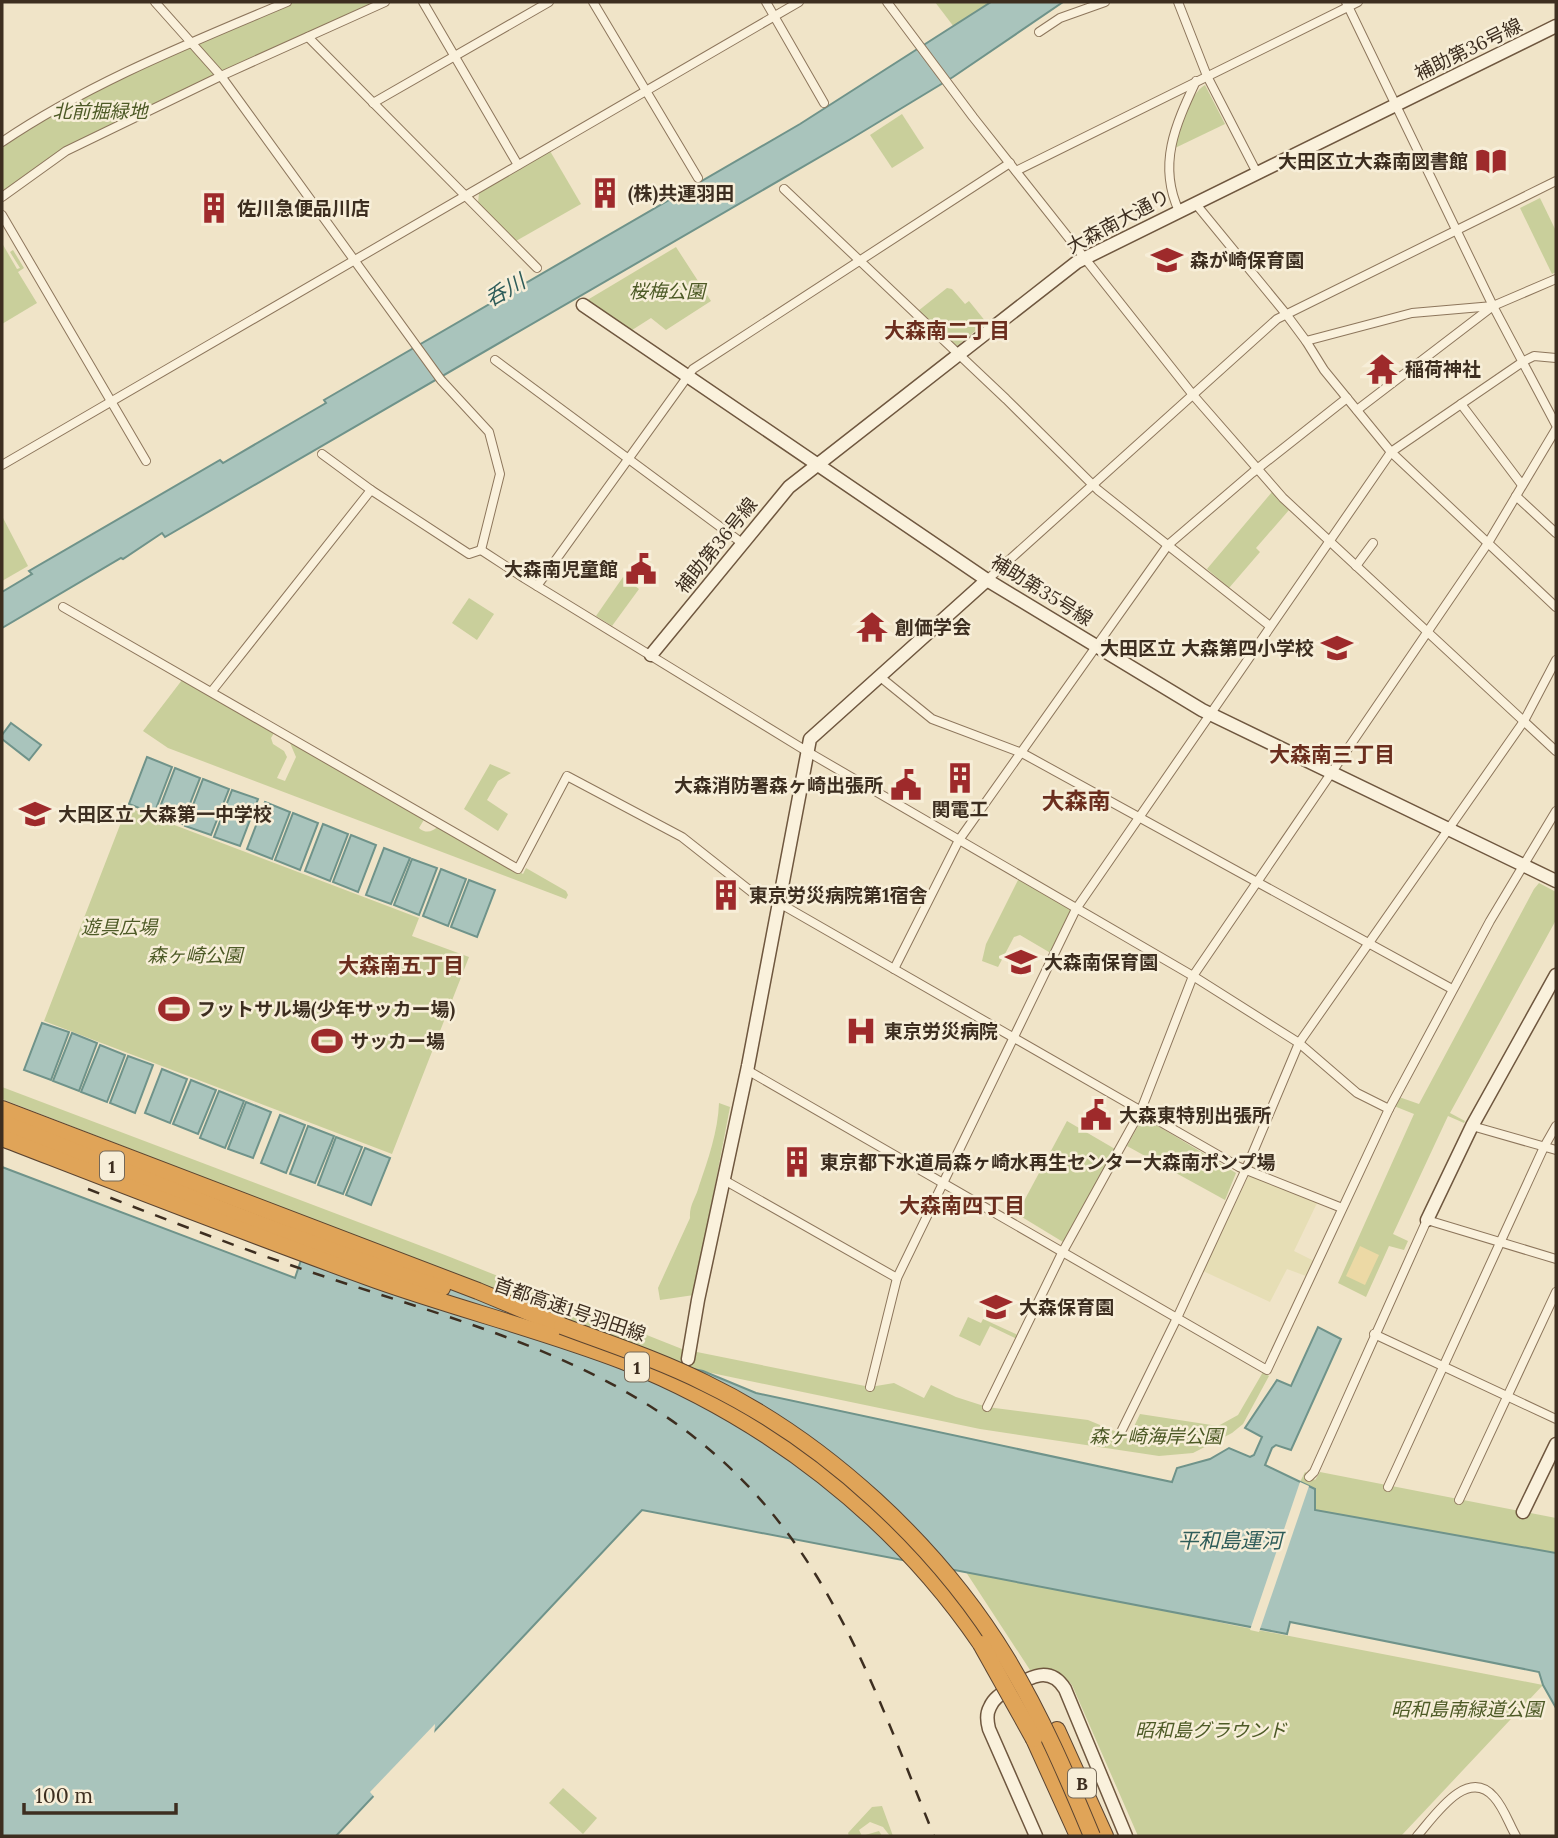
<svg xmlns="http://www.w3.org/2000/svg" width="1558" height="1838" viewBox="0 0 1558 1838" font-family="Lora,'Noto Sans JP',serif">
	<rect width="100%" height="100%" fill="#f0e4c8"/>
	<path fill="#e6deb5" d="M1251,1176L1317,1203L1294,1251L1314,1261L1306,1276L1287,1269L1270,1302L1203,1271L1248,1177Z"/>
	<g fill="#c9cf9b">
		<path d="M293,2H378L63,151L2,192V148L37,122L87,95L250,19Z"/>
		<path d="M935,2H991L954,27Z"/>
		<path d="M1205,85L1225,124L1175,148C1179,131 1189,94 1205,85Z"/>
		<path d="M902,114L924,148L892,168L870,135Z"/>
		<path d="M550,151L581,204L516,241L478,203L479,193Z"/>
		<path d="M1540,198L1556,231V272L1552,274L1520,208Z"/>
		<path d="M2,243L17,269L20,268L10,252L13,250L24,268L18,272L37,303L2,324Z"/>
		<path d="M676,247L711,301L666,330L651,318L629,332L584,302Z"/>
		<path d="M947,288L952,289L965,304L969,301L986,322L957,346L918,311Z"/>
		<path d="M1272,492L1289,510L1256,548L1260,552L1229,588L1207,569Z"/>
		<path d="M2,516L28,566L2,581Z"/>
		<path d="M623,577L639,589L612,626L596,616Z"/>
		<path d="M469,598L494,614L477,640L452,623Z"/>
		<path d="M182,680L274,733L271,738L273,744L284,751L287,757L277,778L285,781L296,757L290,743L278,736L279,734L425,818L419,828C426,834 432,832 439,826L523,874L526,868L566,891L568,895L566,899L168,748L143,731Z"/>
		<path d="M490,764L511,773L498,781L487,800L508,814L498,831L464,809Z"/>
		<path d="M127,807L419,918L412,936L469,957L392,1154L44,1021Z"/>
		<path d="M1020,876L1076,909L1054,955L1020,935L1014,937L998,967L982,961L986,944Z"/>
		<path d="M1539,883L1556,892V920L1450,1113L1465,1121L1464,1123L1448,1116L1393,1234L1408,1241L1404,1250L1389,1246L1366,1297L1338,1283L1414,1114L1394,1106L1399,1097L1419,1104L1534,889Z"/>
		<path d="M2,1087L445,1255L682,1349L870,1387L894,1383L924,1398L931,1385L956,1397L987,1407L1088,1420L1129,1437L1140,1414L1218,1426L1238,1415L1263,1372L1269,1376L1243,1424L1232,1433L1193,1453L1159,1456L980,1429L683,1367L503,1294L2,1099Z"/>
		<path d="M719,1103L730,1107L694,1295L660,1300L658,1288L690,1218C689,1205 696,1198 699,1186C708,1160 718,1131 719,1103Z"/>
		<path d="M1143,1117L1236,1173L1225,1200L1127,1146Z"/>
		<path d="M1067,1121L1115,1149L1063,1242L1017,1214Z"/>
		<path d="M968,1317L981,1323L983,1319L1018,1335L1017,1339L990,1326L980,1346L959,1336Z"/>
		<path d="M1305,1472L1315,1480L1320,1472L1556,1518V1553L1314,1510L1300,1482Z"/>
		<path d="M962,1566L1232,1625L1543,1685L1401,1836H1138L1072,1685C1060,1670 1049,1668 1030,1670Z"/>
		<path d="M563,1788L597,1818L583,1834L549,1803Z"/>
		<path d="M882,1806L893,1836H890L883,1827L870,1822L859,1830L862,1836L879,1831L882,1836H849L848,1833L872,1807Z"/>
	</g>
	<path fill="#ecd9a5" d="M1360,1246L1379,1255L1365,1285L1346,1276Z"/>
	<g fill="#a9c4bc" stroke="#6f938a" stroke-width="2">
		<path d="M991,2H1063L953,77L849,140L165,537L162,533L123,559L121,558L2,628V592L32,574L29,571L220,460L223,463L326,403L324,400L800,124Z"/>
		<path d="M11,723L41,745L29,760L2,739V735Z"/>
		<path d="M147,757L172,767L154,814L129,804Z"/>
		<path d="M175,768L200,778L182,824L157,815Z"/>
		<path d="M203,779L229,789L211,835L185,826Z"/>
		<path d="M232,790L258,799L240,846L214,837Z"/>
		<path d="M265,802L290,812L272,859L247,849Z"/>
		<path d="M293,813L318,823L300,870L275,860Z"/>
		<path d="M323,824L348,834L330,881L305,871Z"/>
		<path d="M351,835L376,845L358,892L333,882Z"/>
		<path d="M384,848L410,858L391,904L366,895Z"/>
		<path d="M412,859L437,868L419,915L394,905Z"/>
		<path d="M441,869L466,879L448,926L423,916Z"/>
		<path d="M469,880L495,890L477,937L451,927Z"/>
		<path d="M42,1023L69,1032L51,1080L24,1070Z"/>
		<path d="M72,1033L97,1043L79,1091L53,1081Z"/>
		<path d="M100,1045L125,1055L107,1102L81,1092Z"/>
		<path d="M128,1056L153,1065L135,1113L110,1103Z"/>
		<path d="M162,1069L187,1079L170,1123L145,1113Z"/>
		<path d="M191,1080L216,1090L198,1134L173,1124Z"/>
		<path d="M219,1091L244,1101L225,1148L200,1138Z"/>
		<path d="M246,1102L271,1112L253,1158L228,1149Z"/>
		<path d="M280,1115L305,1125L286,1173L261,1163Z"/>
		<path d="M308,1126L334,1136L315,1183L290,1174Z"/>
		<path d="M336,1137L362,1147L343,1194L318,1185Z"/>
		<path d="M365,1148L390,1158L371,1205L346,1195Z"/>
		<path d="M2,1167L295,1278L314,1221L683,1367L703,1371L756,1393L1172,1482L1177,1468L1210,1459L1229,1448L1250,1457L1254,1455L1262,1437L1245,1428L1277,1380L1291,1386L1318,1327L1341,1339L1291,1450L1276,1445L1272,1448L1265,1465L1315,1489V1510L1556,1553V1708L1543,1685L1539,1672L1290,1622L1287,1634L642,1510L336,1836H2Z"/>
	</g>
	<g fill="#f0e4c8">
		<path d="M1300,1482L1309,1486L1259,1632L1250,1630Z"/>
		<path d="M435,1724L434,1737L376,1799L370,1792Z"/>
	</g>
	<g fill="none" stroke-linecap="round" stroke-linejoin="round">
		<defs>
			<g id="street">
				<path d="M155,2L221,76L441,380L489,432L500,474L481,550"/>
				<path d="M423,2L518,165"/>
				<path d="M593,2L698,178"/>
				<path d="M766,2L824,103"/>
				<path d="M887,2L973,117L1193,395L1283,498L1556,751"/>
				<path d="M1178,2L1207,76L1257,173"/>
				<path d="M1346,2L1493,306L1556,425"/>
				<path d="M1039,32L1060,18L1105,2"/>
				<path d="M308,37L537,268"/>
				<path d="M373,103L549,2"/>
				<path d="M2,142C89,83 190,43 287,2"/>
				<path d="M1016,171L1358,2"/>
				<path d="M784,189L1006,399L1098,490L1270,626"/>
				<path d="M2,197L66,151L221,76L385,2"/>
				<path d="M1195,203L1286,314L1306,341L1324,370L1391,452L1556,607"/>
				<path d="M1179,211C1157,164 1176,124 1196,81"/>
				<path d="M2,215L146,461"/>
				<path d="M1306,341L1412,313L1493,306"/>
				<path d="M495,360L742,543"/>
				<path d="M1461,404L1522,485"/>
				<path d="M1357,410L1493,306L1556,279"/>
				<path d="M322,454L371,490"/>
				<path d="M2,465L799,2"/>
				<path d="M1516,496L1556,533"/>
				<path d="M481,550L524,578L808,752L1193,976L1299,1043L1357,1093L1389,1109"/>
				<path d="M1356,566L1373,543"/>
				<path d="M987,580L1277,319L1556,181"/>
				<path d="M537,586L693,369L1010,163"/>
				<path d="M63,607L518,869L567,776L682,837L753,893L786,907L1239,1167L1342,1208"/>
				<path d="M879,676L932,719L1022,753L1452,989"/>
				<path d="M212,691L371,490L469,554L481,550"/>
				<path d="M894,969L959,840L1168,545L1252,473L1347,398"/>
				<path d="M747,1070L1267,1370L1389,1109L1490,921L1556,811"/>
				<path d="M1472,1126L1556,1150"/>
				<path d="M724,1180L897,1278"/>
				<path d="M1374,1334L1556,1419"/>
				<path d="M870,1387L897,1278L1076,909L1391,452L1524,361L1534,356L1556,358"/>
				<path d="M987,1407L1062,1253L1141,1110L1193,976L1488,543L1556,429"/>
				<path d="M1119,1436L1177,1318L1246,1169L1299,1043L1524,721L1556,660"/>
				<path d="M1309,1477L1314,1472L1427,1220L1556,1259"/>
				<path d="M1388,1487L1544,1147L1556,1126"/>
				<path d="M1459,1500L1556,1292"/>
				<path d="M1417,1836C1434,1817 1467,1766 1494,1797C1504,1808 1509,1824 1516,1836"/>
			</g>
			<g id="secondary">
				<path d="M583,305L987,580L1202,710L1556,881"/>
				<path d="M651,655L789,487L1077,262L1556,26"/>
				<path d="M1427,1220L1472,1126L1556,975"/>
				<path d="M688,1359L698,1300L748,1066L810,739L987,580"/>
				<path d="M1523,1512L1556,1444"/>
				<path d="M1036,1836L989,1729C987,1721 986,1714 990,1707C994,1697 1003,1693 1011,1688C1030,1677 1050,1665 1065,1689L1126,1836"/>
			</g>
			<g id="highway">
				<path d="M2,1109L478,1291L562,1326"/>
				<path d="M6,1124C150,1181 294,1241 442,1288"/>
				<path d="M2,1138C126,1186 251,1235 376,1280C458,1309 542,1330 623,1361C766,1418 894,1516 981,1644"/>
				<path d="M1057,1730L1105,1836"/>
				<path d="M1034,1739L1078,1836"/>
			</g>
		</defs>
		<use href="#street" stroke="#8d765c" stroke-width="10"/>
		<use href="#secondary" stroke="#6f573f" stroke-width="15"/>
		<use href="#highway" stroke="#5b4430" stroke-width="18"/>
		<use href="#street" stroke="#faf1dc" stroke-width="8"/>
		<use href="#secondary" stroke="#faf1dc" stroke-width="12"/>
		<use href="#highway" stroke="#e0a458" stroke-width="16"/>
		<path stroke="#3d2e20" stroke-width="2.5" stroke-dasharray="12 12" stroke-linecap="butt" d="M88,1189C157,1216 226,1243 296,1267C474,1328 656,1364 779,1522C852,1615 890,1728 934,1836"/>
		<defs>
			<g id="highway-bridge">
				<path d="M562,1326C610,1344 659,1360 705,1383C825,1441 938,1545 1007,1659C1041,1715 1067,1776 1092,1836"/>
				<path d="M981,1644L1034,1739"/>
			</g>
		</defs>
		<use href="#highway-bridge" stroke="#5b4430" stroke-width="18" stroke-linecap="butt"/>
		<use href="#highway-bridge" stroke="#e0a458" stroke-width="16"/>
	</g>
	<defs>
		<symbol id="library-bare" viewBox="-9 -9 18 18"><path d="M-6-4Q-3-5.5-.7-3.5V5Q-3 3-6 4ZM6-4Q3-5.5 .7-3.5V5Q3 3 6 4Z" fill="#9e2a2b" stroke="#f7eed8" stroke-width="2.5" paint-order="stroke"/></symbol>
		<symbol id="building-bare" viewBox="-9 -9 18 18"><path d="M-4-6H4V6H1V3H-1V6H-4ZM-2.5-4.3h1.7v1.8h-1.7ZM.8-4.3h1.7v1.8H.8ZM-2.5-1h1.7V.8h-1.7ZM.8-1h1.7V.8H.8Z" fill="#9e2a2b" stroke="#f7eed8" stroke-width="2.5" paint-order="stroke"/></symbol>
		<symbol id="school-bare" viewBox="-9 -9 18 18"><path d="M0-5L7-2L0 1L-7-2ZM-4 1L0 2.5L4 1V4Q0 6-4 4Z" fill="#9e2a2b" stroke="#f7eed8" stroke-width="2.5" paint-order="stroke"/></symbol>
		<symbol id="temple-bare" viewBox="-9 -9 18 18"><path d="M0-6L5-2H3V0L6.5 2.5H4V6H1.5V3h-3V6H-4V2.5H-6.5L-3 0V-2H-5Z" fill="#9e2a2b" stroke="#f7eed8" stroke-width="2.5" paint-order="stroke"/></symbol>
		<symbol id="civic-bare" viewBox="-9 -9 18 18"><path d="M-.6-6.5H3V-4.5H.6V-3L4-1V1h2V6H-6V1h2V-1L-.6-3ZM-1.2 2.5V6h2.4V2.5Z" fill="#9e2a2b" stroke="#f7eed8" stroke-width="2.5" paint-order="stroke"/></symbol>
		<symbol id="stadium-bare" viewBox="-9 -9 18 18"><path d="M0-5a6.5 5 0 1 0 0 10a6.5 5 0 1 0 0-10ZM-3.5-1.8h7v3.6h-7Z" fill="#9e2a2b" stroke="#f7eed8" stroke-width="2.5" paint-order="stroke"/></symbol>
		<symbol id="hospital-bare" viewBox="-9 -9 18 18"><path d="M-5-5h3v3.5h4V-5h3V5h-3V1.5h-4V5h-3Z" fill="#9e2a2b" stroke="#f7eed8" stroke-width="2.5" paint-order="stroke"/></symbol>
	</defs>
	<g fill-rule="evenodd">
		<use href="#library-bare" x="1469" y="139" width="44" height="44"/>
		<use href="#building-bare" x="583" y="171" width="44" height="44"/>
		<use href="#building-bare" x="192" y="186" width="44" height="44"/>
		<use href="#school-bare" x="1145" y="238" width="44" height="44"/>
		<use href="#temple-bare" x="1360" y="347" width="44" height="44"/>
		<use href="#civic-bare" x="619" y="547" width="44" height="44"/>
		<use href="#temple-bare" x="850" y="605" width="44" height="44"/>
		<use href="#school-bare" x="1315" y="626" width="44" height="44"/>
		<use href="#building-bare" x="938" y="756" width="44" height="44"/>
		<use href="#civic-bare" x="884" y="763" width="44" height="44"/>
		<use href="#school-bare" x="13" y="792" width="44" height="44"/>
		<use href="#building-bare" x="704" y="873" width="44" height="44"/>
		<use href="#school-bare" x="999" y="940" width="44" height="44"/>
		<use href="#stadium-bare" x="152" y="987" width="44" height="44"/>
		<use href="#hospital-bare" x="839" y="1009" width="44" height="44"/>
		<use href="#stadium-bare" x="305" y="1019" width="44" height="44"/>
		<use href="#civic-bare" x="1074" y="1093" width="44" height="44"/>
		<use href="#building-bare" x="775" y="1140" width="44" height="44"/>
		<use href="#school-bare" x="974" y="1285" width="44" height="44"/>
	</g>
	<g text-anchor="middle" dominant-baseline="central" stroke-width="5" stroke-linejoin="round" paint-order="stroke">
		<g fill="#f7eed8" stroke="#756857" stroke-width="2">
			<rect x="100" y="1151.5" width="24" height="29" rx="5"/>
			<rect x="625" y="1352.5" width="24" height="29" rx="5"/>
			<rect x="1068" y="1768.5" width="28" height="29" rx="5"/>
		</g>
		<g font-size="18" font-weight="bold" fill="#3d2e20">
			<text x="112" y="1166">1</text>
			<text x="637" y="1367">1</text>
			<text x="1082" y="1783">B</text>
		</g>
		<g font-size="19" fill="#3d2e20" stroke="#f7eed8">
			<text transform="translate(1468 49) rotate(-26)">補助第36号線</text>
			<text transform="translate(1118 221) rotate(-28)">大森南大通り</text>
			<text transform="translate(716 545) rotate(-51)">補助第36号線</text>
			<text transform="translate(1042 590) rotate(32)">補助第35号線</text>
			<text transform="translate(570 1309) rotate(19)">首都高速1号羽田線</text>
		</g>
		<g font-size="19" font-style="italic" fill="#4d5a26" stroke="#f7eed8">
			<text x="100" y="111">北前掘緑地</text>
			<text x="667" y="291">桜梅公園</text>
			<text x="119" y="927">遊具広場</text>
			<text x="195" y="955">森ヶ崎公園</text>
			<text x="1156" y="1436">森ヶ崎海岸公園</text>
			<text x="1467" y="1709">昭和島南緑道公園</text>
			<text x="1211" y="1730">昭和島グラウンド</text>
		</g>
		<g font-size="19" font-weight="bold" fill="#3d2e20" stroke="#f7eed8" text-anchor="start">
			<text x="1468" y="161" text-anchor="end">大田区立大森南図書館</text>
			<text x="628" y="193">(株)共運羽田</text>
			<text x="237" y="208">佐川急便品川店</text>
			<text x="1190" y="260">森が崎保育園</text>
			<text x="1405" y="369">稲荷神社</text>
			<text x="618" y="569" text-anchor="end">大森南児童館</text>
			<text x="895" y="627">創価学会</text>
			<text x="1314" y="648" text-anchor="end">大田区立 大森第四小学校</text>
			<text x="883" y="785" text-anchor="end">大森消防署森ヶ崎出張所</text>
			<text x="960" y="809" text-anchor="middle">関電工</text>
			<text x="58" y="814">大田区立 大森第一中学校</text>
			<text x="749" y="895">東京労災病院第1宿舎</text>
			<text x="1044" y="962">大森南保育園</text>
			<text x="197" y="1009">フットサル場(少年サッカー場)</text>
			<text x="884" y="1031">東京労災病院</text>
			<text x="350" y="1041">サッカー場</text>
			<text x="1119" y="1115">大森東特別出張所</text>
			<text x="820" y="1162">東京都下水道局森ヶ崎水再生センター大森南ポンプ場</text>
			<text x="1019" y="1307">大森保育園</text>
		</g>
		<g font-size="21" font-style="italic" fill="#2f5d5a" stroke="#f7eed8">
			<text transform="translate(505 290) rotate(-30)">呑川</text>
			<text x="1230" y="1540">平和島運河</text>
		</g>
		<g font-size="21" font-weight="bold" fill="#6b2e1e" stroke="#f7eed8">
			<text x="947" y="330">大森南二丁目</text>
			<text x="1332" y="754">大森南三丁目</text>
			<text x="401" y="965">大森南五丁目</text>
			<text x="962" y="1205">大森南四丁目</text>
		</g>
		<g font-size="23" font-weight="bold" fill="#6b2e1e" stroke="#f7eed8">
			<text x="1076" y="800">大森南</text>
		</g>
	</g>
	<rect width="1558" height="1838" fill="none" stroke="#3d2e20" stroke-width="7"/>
	<path d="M24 1803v10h152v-10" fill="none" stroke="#3d2e20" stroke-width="3.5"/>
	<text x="35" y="1803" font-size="21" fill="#3d2e20" stroke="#f7eed8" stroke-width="5" paint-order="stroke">100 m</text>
</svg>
